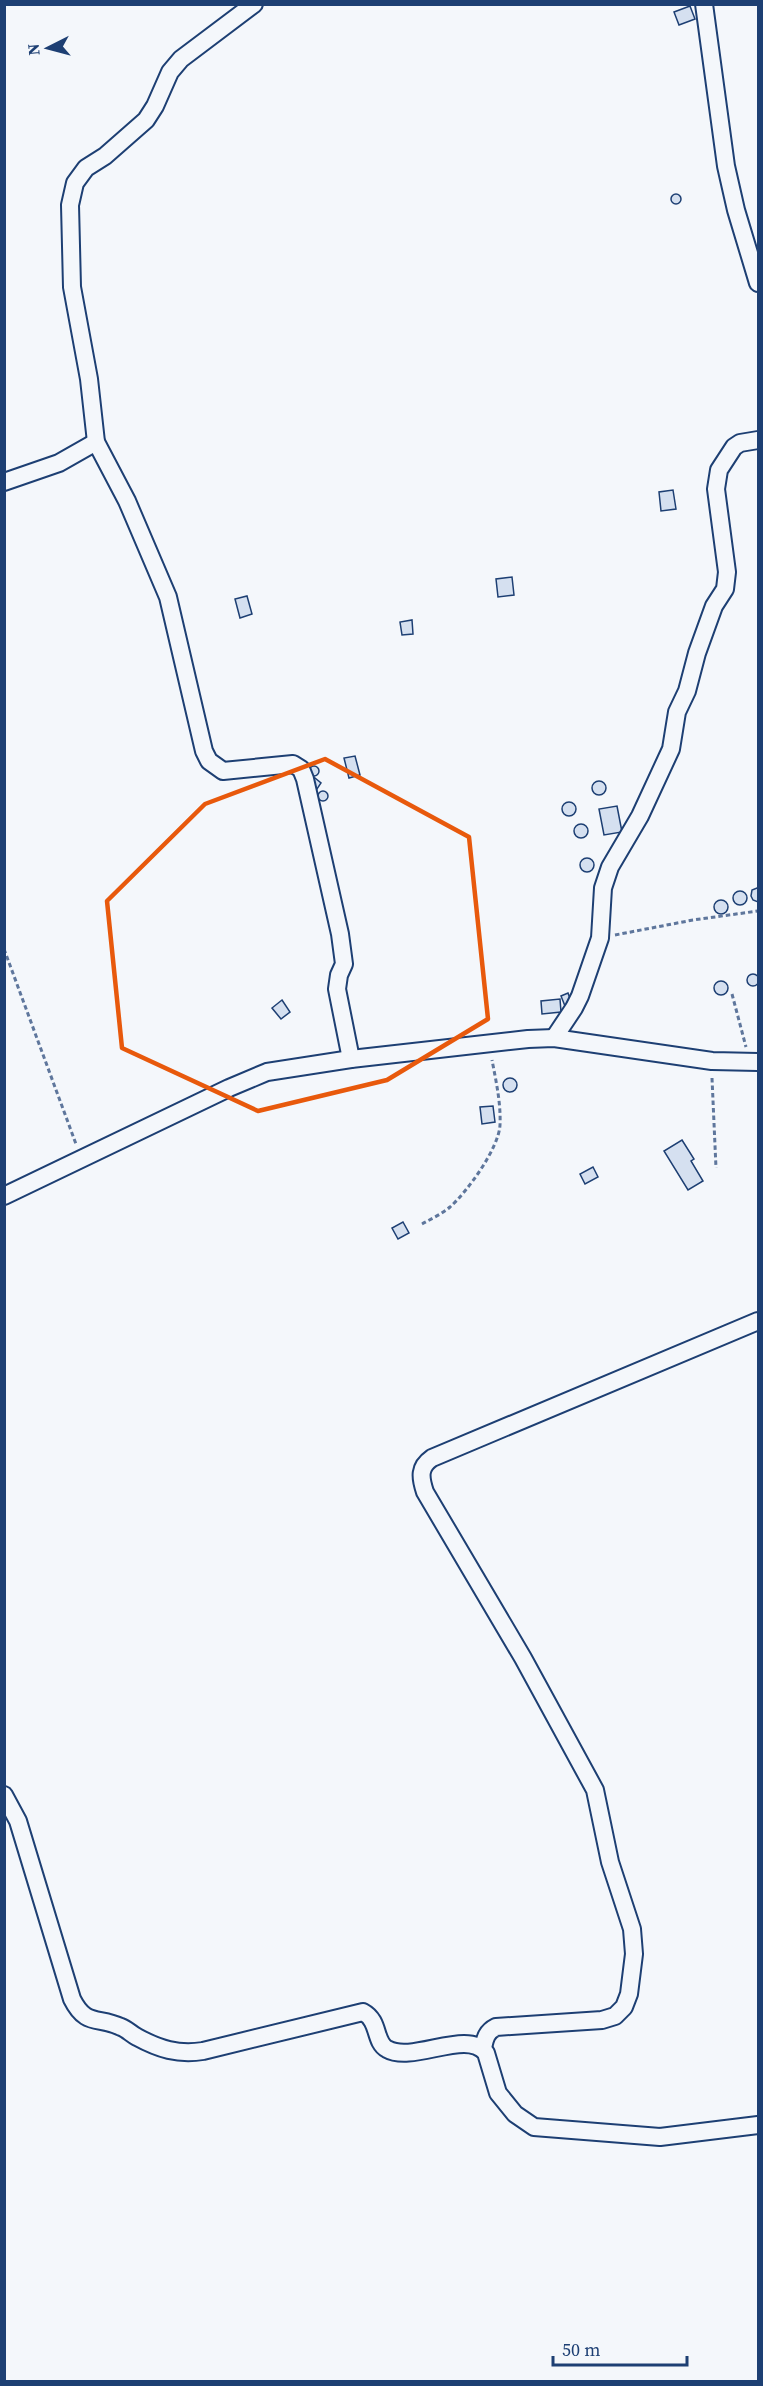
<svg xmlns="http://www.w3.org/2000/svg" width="763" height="2386" viewBox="0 0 763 2386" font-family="'Source Serif 4',serif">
	<rect width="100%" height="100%" fill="#f4f7fb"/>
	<g fill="#d5e0f0" stroke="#1d3f73" stroke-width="1.5">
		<path d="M690,6L695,19L679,25L674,12Z"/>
		<circle cx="676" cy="199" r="5"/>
		<path d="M673,490L676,509L661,511L659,492Z"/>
		<path d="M512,577L514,595L498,597L496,579Z"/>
		<path d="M247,596L252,614L240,618L235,599Z"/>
		<path d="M412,620L413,634L402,635L400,622Z"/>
		<path d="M355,756L360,775L349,778L344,758Z"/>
		<circle cx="314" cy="771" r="5"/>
		<path d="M315,778L321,783L317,789L313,788L312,780Z"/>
		<circle cx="599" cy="788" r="7"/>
		<circle cx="323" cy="796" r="5"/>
		<circle cx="569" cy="809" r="7"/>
		<path d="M617,806L622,832L604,835L599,809Z"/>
		<circle cx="581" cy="831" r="7"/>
		<circle cx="587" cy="865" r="7"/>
		<path d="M757,888H758V902L753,900L751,896L752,890Z"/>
		<circle cx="740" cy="898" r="7"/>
		<circle cx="721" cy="907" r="7"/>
		<circle cx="753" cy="980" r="6"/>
		<circle cx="721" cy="988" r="7"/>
		<path d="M568,993L572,1004L565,1006L561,996Z"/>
		<path d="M560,999L561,1012L542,1014L541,1001Z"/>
		<path d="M282,1000L290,1012L281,1019L272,1008Z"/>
		<circle cx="510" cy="1085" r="7"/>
		<path d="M493,1106L495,1122L482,1124L480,1107Z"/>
		<path d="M682,1140L694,1159L691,1161L703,1181L688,1190L664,1151Z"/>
		<path d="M593,1167L598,1177L585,1184L580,1174Z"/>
		<path d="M403,1222L409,1233L398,1239L392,1228Z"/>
	</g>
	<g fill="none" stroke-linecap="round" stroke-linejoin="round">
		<defs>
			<g id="minor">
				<path d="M254,4L181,59L170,72L155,106L146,120L105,156L86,168L75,183L70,205L72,287L89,379L96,442L127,501L168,597L204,751L209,761L223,771L293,764L301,769L305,779L340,934L344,964L339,975L337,989L351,1059"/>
				<path d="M704,4L726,166L736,210L758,283"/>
				<path d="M4,482L59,463L96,442"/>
				<path d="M554,1038L574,1008L580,996L600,938L603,888L610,867L640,816L671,749L677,712L687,691L697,653L714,606L725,589L727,572L716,489L719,470L734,447L740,443L758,440"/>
				<path d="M4,1196L229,1088L267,1072L351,1059L528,1039L554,1038L712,1061L758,1062"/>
				<path d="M4,1795L18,1821L72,1999C86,2027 98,2016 121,2027C127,2029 131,2034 137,2037C159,2049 178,2055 203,2051L363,2012C380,2021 374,2042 387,2049C413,2064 467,2028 486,2053L498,2093L515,2114L534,2127L660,2137L758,2125"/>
				<path d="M483,2048C485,2039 486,2032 496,2027L602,2020L615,2016L624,2007L629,1994L634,1954L632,1929L610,1862L595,1790L523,1658L425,1492C420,1477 419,1467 432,1458L758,1321"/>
			</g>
		</defs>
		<use href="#minor" stroke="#1d3f73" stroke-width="20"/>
		<g stroke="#5e769c" stroke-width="3" stroke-dasharray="4.5 3" stroke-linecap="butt">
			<path d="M615,935L693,920L758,911"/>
			<path d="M4,949L76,1144"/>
			<path d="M732,994L746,1047"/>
			<path d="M712,1078L716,1168"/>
			<path d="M422,1224C431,1219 442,1214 450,1207C467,1192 499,1148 500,1125C501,1103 496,1081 492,1060"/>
		</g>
		<use href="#minor" stroke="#f4f7fb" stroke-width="16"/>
	</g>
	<path fill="none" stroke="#e8590c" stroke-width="4.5" stroke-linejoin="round" d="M325,759L469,837L488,1019L387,1080L258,1111L122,1048L107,901L205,804Z"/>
	<rect width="763" height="2386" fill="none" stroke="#1d3f73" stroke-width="12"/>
	<g transform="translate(48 48) rotate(264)" stroke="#f4f7fb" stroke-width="4.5" paint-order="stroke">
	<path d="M0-4.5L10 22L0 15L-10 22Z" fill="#1d3f73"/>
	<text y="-9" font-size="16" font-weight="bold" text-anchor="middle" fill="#1d3f73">N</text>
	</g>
	<path d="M553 2356v9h134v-9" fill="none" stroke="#1d3f73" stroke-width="3"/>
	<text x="562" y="2356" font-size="18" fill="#1d3f73" stroke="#f4f7fb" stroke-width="4.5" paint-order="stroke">50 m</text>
</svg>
